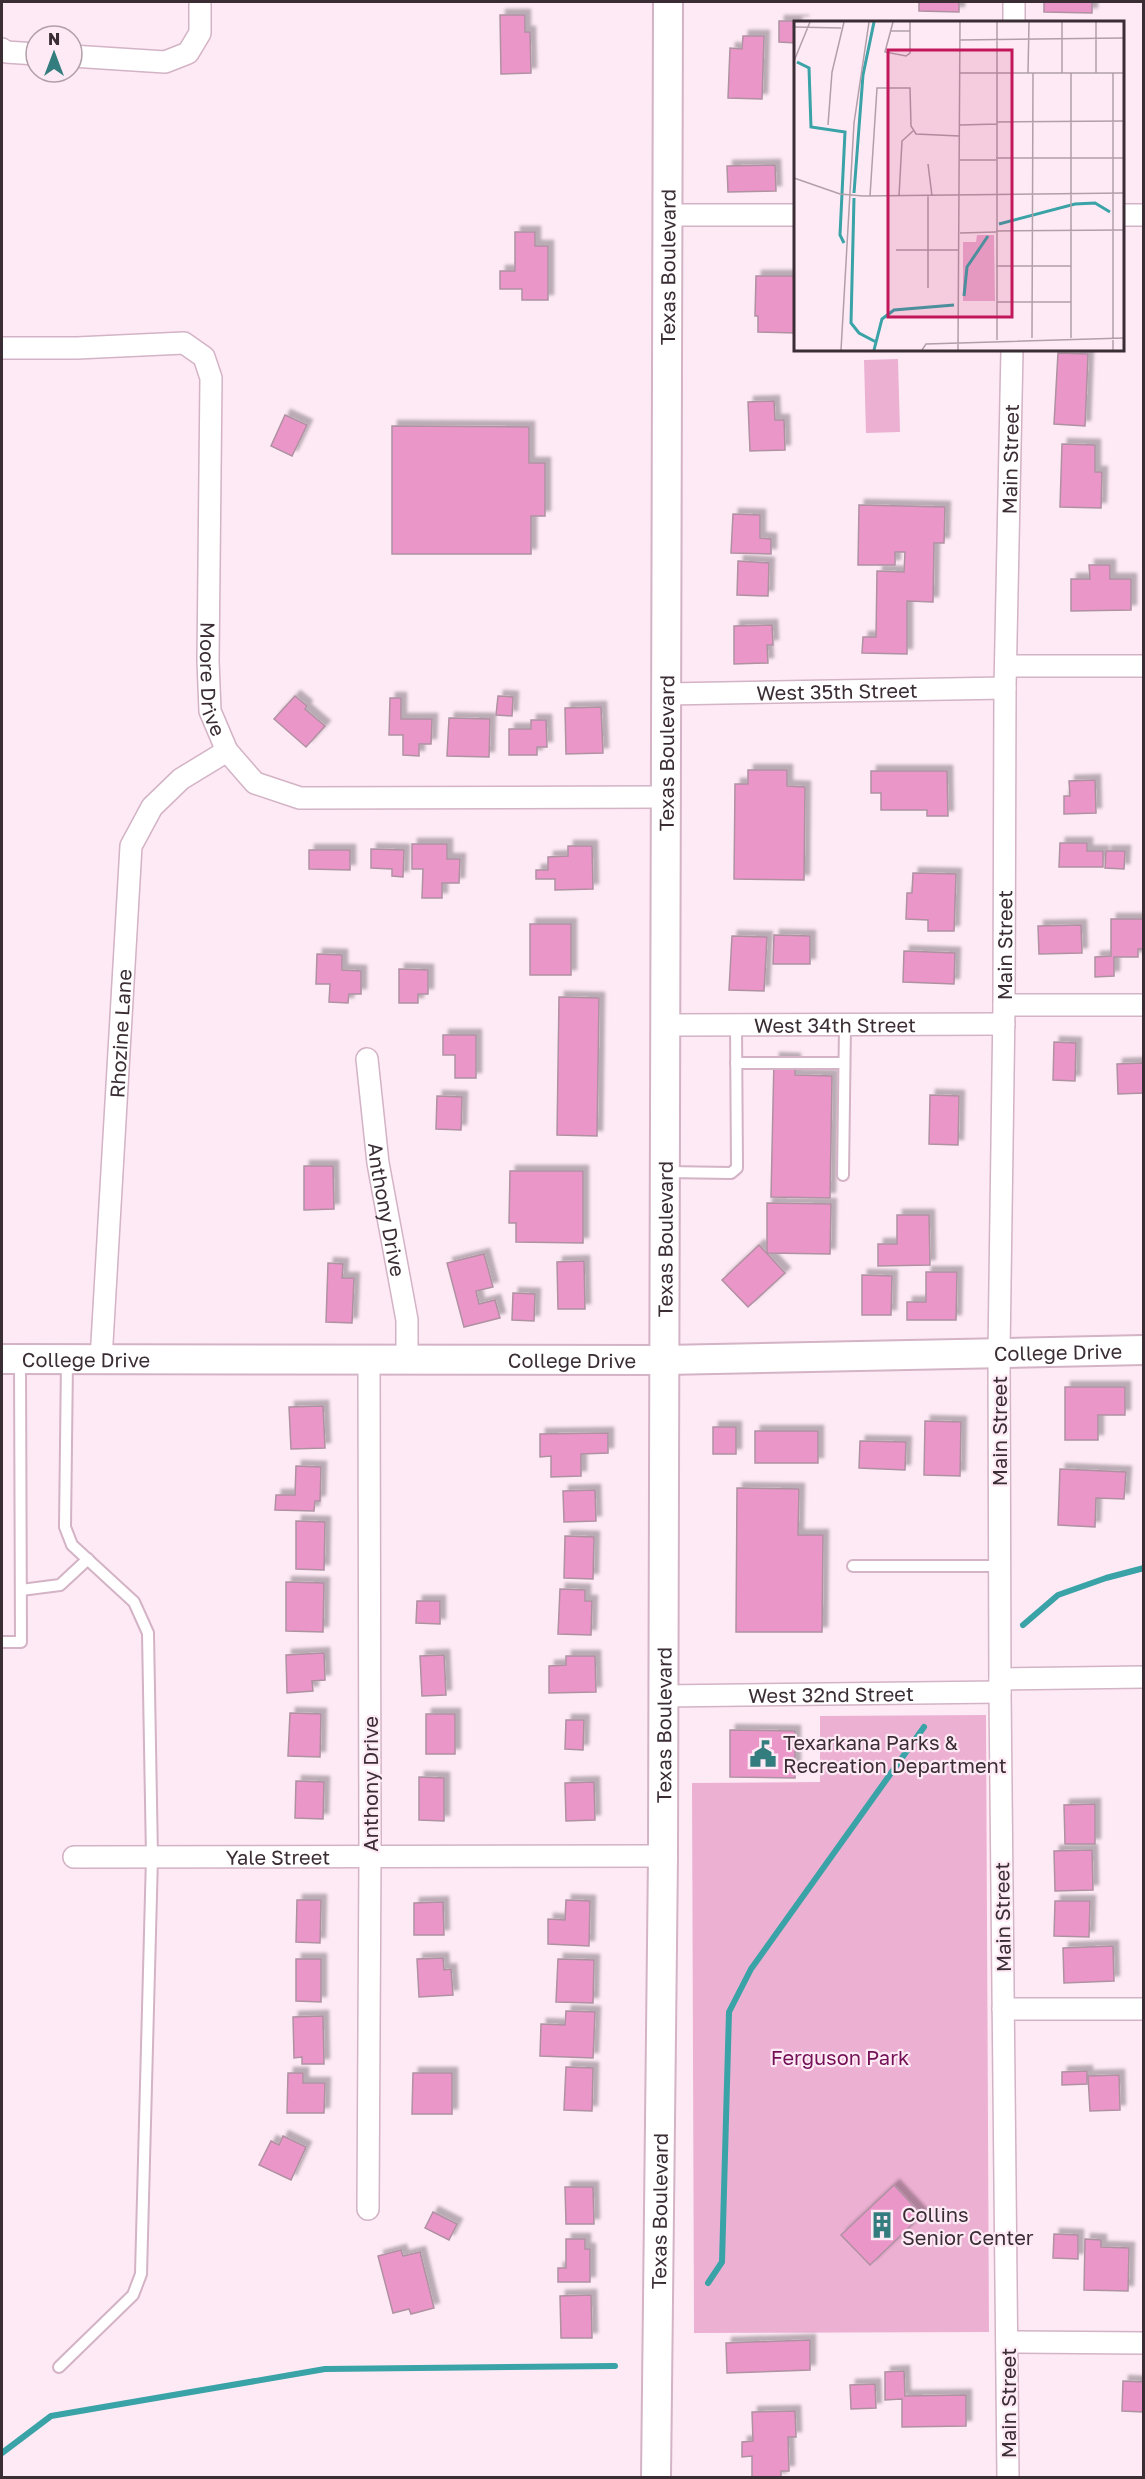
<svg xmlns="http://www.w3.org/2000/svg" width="1145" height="2479" viewBox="0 0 1145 2479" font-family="'Golos Text',sans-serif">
	<defs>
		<filter id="shadow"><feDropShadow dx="5.5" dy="-5.5" stdDeviation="1.5" flood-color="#0004"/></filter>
	</defs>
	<rect width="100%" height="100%" fill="#feeaf5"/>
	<g fill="#ecb0d2">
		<path d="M898,359L900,432L866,433L864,360Z"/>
		<path d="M986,1715L989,2332L694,2333L692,1783L820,1782V1716Z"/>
	</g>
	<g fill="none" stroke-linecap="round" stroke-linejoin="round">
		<g stroke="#39a3a7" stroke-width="6">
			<path d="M1023,1625L1058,1595L1106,1578L1144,1568"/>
			<path d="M708,2283L722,2262L729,2012L751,1969L924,1727"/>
			<path d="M2,2453L51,2416L325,2369L615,2366"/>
		</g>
	</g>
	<g fill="#eb96c8" stroke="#af91a2" stroke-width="1.5" filter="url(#shadow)">
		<path d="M919,2H959V12L919,11Z"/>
		<path d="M1044,2H1092V13L1044,12Z"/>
		<path d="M500,15H525V32H530L531,73L501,74Z"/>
		<path d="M779,21H804L796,22V43L779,42Z"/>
		<path d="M743,36H764L762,99L728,98L730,48L742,49Z"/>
		<path d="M775,165L776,191L728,192L727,166Z"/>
		<path d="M515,232H535V246H548V300H522V289H500V271H515Z"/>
		<path d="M756,276H796V333L758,332V316H755Z"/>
		<path d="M1058,353L1088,354L1085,426L1054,424Z"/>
		<path d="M774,401L775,420H784L785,450L750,451L748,402Z"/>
		<path d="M285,415L307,425L292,456L271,446Z"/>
		<path d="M392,426L529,427V463H545V516H531V554H392Z"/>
		<path d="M1062,444L1095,445V472H1102L1101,508L1060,507Z"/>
		<path d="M859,505L945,507L944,543H934L933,602L907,601V654L862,653L863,637H876L877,571L904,572L905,552H895V565H858Z"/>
		<path d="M733,514L760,515V538L771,539V554L731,553Z"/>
		<path d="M738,561L769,563L768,596L737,595Z"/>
		<path d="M1089,565H1110V579H1131V610L1071,611V579H1090Z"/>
		<path d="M772,625L773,645H767L768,663L734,664V626Z"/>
		<path d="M295,696L307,706L305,709L325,726L306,747L274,719Z"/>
		<path d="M498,696L513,697L512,716L496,715Z"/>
		<path d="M390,698H401V719H432L431,744H419V756L403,755V735H389Z"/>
		<path d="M601,707L603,753L566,754L565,708Z"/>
		<path d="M449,718L490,719L489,757L447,756Z"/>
		<path d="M531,720H546L547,747H537V755H509V729H531Z"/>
		<path d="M748,770H787V786L805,787L804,880L734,879L735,784H748Z"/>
		<path d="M871,771H947L948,816H927V810H881V793H871Z"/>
		<path d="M1095,780L1096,813L1064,814V796H1070L1069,781Z"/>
		<path d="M1060,843H1087V851H1103V867H1059Z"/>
		<path d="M412,844H447V859H460L459,883H442V898H422L423,869H412Z"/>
		<path d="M568,846H592L593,889L555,890V879H536V870H548V857L568,856Z"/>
		<path d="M371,849L404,850L403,877L392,876V869L371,868Z"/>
		<path d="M309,850H350V870L309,869Z"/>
		<path d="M1106,851H1125L1124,869L1105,868Z"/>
		<path d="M913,873L956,874L954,931H928V920L906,919L907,893H912Z"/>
		<path d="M1111,919H1144V949H1138V957H1114V976L1095,977V957L1111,956Z"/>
		<rect x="530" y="924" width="41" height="51"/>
		<path d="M1081,925L1082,953L1039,954L1038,926Z"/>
		<path d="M774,935L810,936V964H773Z"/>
		<path d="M732,936L767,937L764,991L729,990Z"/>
		<path d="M904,951L955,953L954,984L903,982Z"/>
		<path d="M317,954L342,955V970L361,971V994H349L348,1003L329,1002L330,984H316Z"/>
		<path d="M399,969L428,970V994H418V1003H399Z"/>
		<path d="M559,997L599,998L597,1136L557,1135Z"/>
		<path d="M443,1035H476V1078H455V1055H443Z"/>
		<path d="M1054,1042L1076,1043L1075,1081L1053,1080Z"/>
		<path d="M774,1058L795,1059V1075L832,1076L830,1198L771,1197Z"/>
		<path d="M1144,1063V1093L1118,1094L1117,1064Z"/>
		<path d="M930,1095L959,1096L958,1145L929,1144Z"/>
		<path d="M437,1096L462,1097L461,1130L436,1129Z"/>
		<path d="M304,1166H333L334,1209L304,1210Z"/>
		<path d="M510,1171H583V1243L516,1242V1223H509Z"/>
		<path d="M767,1203L831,1204L830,1254L767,1253Z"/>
		<path d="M897,1215H929L930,1265L878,1266V1244H897Z"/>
		<path d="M759,1245L785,1273L748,1307L722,1280Z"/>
		<path d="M484,1254L493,1287L476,1291L479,1304L495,1300L500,1318L464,1327L447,1263Z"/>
		<path d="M584,1261L585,1309H558L557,1262Z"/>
		<path d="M328,1263L343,1264L342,1278H354L352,1323L326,1322Z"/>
		<path d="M926,1272H957L956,1320H907V1302H926Z"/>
		<path d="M862,1275L892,1276L891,1315H862Z"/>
		<path d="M513,1293L535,1294L534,1321L512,1320Z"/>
		<path d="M1065,1387H1125V1415H1098V1440H1065Z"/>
		<path d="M323,1406L325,1448L291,1449L289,1407Z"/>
		<path d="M925,1421L961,1422L960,1476L924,1475Z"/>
		<rect x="713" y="1427" width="23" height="27"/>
		<rect x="755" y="1431" width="63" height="32"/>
		<path d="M608,1433V1453L581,1454V1476L551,1477V1456L540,1457V1434Z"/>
		<path d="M860,1441L906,1442L905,1470L859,1468Z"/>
		<path d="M296,1466L321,1467L320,1501H315L314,1511L275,1510L276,1495H295Z"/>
		<path d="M1060,1469L1126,1472L1124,1499L1096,1498L1095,1527L1058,1525Z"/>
		<path d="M737,1488L799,1489L798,1535H823L822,1632H736Z"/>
		<path d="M595,1490L596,1521L564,1522L563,1491Z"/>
		<path d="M296,1521L325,1522L324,1570L296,1569Z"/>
		<path d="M565,1536L594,1537L593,1579L564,1578Z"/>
		<path d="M286,1582L324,1583L323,1632L286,1631Z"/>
		<path d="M560,1589L585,1590V1601H592L591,1635L558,1634Z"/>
		<path d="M417,1601H440V1624L416,1623Z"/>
		<path d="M324,1653L325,1680L312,1681L313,1691L287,1693L286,1655Z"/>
		<path d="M444,1655L446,1695L422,1696L420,1656Z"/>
		<path d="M566,1656H595L596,1692L549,1693V1666L566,1665Z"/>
		<path d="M290,1713L321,1714L320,1757L288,1756Z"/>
		<rect x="426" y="1714" width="29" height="40"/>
		<path d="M566,1720H584L583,1750L565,1749Z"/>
		<path d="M730,1730L795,1731V1778L730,1777Z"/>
		<path d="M419,1777L444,1778V1821L419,1820Z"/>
		<path d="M296,1781L324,1782L323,1819L295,1818Z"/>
		<path d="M594,1782L595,1820L566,1821L565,1783Z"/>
		<path d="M1095,1804V1844H1065L1064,1805Z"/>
		<path d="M1092,1850L1093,1890L1055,1891L1054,1851Z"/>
		<path d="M297,1900H321L320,1943L296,1942Z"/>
		<path d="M566,1900L590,1901L589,1946L548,1944V1919L565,1920Z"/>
		<path d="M1055,1901H1090L1089,1937L1054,1936Z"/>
		<path d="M443,1902L444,1935H414V1903Z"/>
		<path d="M1113,1946L1114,1981L1064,1983L1063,1948Z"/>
		<path d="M443,1958L444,1970L451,1969L453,1995L419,1997L417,1959Z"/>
		<path d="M296,1959H321V2002L296,2001Z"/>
		<path d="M558,1959L594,1960L593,2003L556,2002Z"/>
		<path d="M566,2011L595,2012L593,2058L540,2056L541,2024L565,2025Z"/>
		<path d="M323,2016L324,2064H302V2057L294,2058L293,2017Z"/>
		<path d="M566,2067L593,2068L592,2111L564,2110Z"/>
		<path d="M1087,2071V2084L1062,2085V2072Z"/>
		<path d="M288,2073H303V2083H325L324,2113H287Z"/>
		<path d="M413,2073H452V2114H412Z"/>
		<path d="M1119,2075L1120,2110L1090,2111L1088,2076Z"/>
		<path d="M283,2136L306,2147L291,2180L259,2165L271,2141L279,2145Z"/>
		<path d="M894,2185L922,2215L870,2265L841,2235Z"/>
		<path d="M565,2187H593L594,2224H566Z"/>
		<path d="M433,2212L457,2224L449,2240L425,2228Z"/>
		<path d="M1054,2234L1078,2235V2259L1053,2258Z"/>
		<path d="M566,2239H585V2249H590V2282H558V2268H566Z"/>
		<path d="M1085,2239L1101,2240V2247L1129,2248L1128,2291L1084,2290Z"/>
		<path d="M401,2250L403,2256L420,2252L434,2308L411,2314L409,2309L393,2313L378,2256Z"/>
		<path d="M591,2295L592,2338H561L560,2296Z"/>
		<path d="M810,2340V2370L727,2373L726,2343Z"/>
		<path d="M904,2371L905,2396L966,2395V2426L902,2427V2399L885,2400V2372Z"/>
		<path d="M1123,2381L1144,2382L1143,2412L1122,2411Z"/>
		<path d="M875,2384L876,2408L851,2409L850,2385Z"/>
		<path d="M795,2411L796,2437H788L789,2471H781V2478H752V2456L742,2457V2442L753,2441L752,2412Z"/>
	</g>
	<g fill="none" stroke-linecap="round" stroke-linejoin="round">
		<defs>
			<g id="lane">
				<path d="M736,1063H844"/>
				<path d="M666,1172L731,1173L737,1168L736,1025"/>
				<path d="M843,1175L845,1025"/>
				<path d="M853,1566H999"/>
				<path d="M21,1590L60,1585L88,1559"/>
				<path d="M2,1642H21L20,1362"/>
				<path d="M59,2367L133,2295L141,2274L152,1857L148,1633L134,1602L72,1545L65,1527L67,1361"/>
			</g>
			<g id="street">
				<path d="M1014,2V22"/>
				<path d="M2,49L6,52L36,54"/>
				<path d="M72,56L165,62L188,53L200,33V2"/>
				<path d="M666,215H796"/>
				<path d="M1122,215H1144"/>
				<path id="s1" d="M2,348H77L184,343L204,357L211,378L208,661L210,711L227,751L255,783L300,798L665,797"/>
				<path d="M1006,666H1144"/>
				<path id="s2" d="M667,694L1005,688"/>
				<path d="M1004,1005H1144"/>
				<path id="s3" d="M665,1025L1004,1024"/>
				<path id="s4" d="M367,1059L378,1163L407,1320V1360"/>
				<path id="s5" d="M101,1360L131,846L152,807L181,779L227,751"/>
				<path d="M1000,1679L1144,1677"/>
				<path id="s6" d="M663,1696L1000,1692"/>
				<path id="s7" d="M74,1857L663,1856"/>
				<path d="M1003,2009H1144"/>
				<path d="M368,2209L370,1856L369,1359"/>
				<path d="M1007,2342L1144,2343"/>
				<path id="s8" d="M1008,2478L1000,1692L999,1353L1004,1005L1005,688L1012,350"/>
			</g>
			<g id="secondary">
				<path id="s9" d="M2,1359L665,1360L1144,1350"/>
				<path id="s10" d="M656,2478L663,1856L668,2"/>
			</g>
		</defs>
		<use href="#lane" stroke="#d3b3c5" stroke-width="14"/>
		<use href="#street" stroke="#d3b3c5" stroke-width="24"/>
		<use href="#secondary" stroke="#d3b3c5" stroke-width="32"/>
		<use href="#lane" stroke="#fff" stroke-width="10"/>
		<use href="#street" stroke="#fff" stroke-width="21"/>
		<use href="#secondary" stroke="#fff" stroke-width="28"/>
	</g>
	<defs>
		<symbol id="civic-bare" viewBox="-9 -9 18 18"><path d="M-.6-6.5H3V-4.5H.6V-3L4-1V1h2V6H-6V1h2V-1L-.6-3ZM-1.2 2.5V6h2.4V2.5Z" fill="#337d7f" stroke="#feeaf5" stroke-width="2.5" paint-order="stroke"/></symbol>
		<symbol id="building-bare" viewBox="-9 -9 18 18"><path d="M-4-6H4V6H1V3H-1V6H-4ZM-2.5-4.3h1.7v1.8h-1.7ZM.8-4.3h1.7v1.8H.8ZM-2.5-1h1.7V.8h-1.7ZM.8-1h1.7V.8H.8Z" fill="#337d7f" stroke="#feeaf5" stroke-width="2.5" paint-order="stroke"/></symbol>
	</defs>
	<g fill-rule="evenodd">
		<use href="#civic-bare" x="744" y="1735" width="38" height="38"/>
		<use href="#building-bare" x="863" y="2206" width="38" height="38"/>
	</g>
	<g text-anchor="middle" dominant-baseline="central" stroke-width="4.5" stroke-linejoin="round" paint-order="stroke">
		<g font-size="20" fill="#3a2d34" stroke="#feeaf5">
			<text stroke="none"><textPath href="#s10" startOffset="2211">Texas Boulevard</textPath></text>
			<text stroke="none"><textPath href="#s8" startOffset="2019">Main Street</textPath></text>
			<text stroke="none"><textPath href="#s1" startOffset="530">Moore Drive</textPath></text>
			<text stroke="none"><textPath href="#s2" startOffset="170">West 35th Street</textPath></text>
			<text stroke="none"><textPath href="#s10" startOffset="1725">Texas Boulevard</textPath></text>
			<text stroke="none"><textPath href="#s8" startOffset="1533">Main Street</textPath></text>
			<text stroke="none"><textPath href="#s3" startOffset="170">West 34th Street</textPath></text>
			<text stroke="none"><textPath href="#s5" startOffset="327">Rhozine Lane</textPath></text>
			<text stroke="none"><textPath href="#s4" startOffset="152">Anthony Drive</textPath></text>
			<text stroke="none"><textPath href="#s10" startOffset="1239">Texas Boulevard</textPath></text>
			<text stroke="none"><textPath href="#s9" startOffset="1056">College Drive</textPath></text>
			<text stroke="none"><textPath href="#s9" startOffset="84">College Drive</textPath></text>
			<text stroke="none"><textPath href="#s9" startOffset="570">College Drive</textPath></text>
			<text transform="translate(999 1431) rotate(-90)">Main Street</text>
			<text stroke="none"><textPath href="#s6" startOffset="168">West 32nd Street</textPath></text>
			<text stroke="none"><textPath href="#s10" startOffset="753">Texas Boulevard</textPath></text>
			<text transform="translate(370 1784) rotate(-90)">Anthony Drive</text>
			<text stroke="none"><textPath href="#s7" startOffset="204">Yale Street</textPath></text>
			<text transform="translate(1002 1917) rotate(-91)">Main Street</text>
			<text stroke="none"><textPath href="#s10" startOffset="267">Texas Boulevard</textPath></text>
			<text transform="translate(1008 2403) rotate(-90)">Main Street</text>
		</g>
		<g font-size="20" fill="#3a2d34" stroke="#feeaf5" text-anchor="start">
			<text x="783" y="1742">Texarkana Parks &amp;<tspan x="783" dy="23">Recreation Department</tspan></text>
			<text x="902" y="2214">Collins<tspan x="902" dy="23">Senior Center</tspan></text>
		</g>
		<g font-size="20" fill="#741056" stroke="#feeaf5">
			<text x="840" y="2057">Ferguson Park</text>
		</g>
	</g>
	<g transform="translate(794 21)">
		<rect width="330" height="330" fill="#feeaf5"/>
		<path d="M183,214H200L201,280H169V221H182Z" fill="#ecb0d2"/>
		<path fill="none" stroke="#39a3a7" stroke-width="3" d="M3,41L15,47L17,106L51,111L46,214L50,222M60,172L69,54L80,1M60,177L57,302L65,312L82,321M205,203L281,183L301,182L316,191M170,275L173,246L194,215M80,329L88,298L100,289L160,284"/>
		<path fill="none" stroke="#b09ea8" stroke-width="1.5" d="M99,1L91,31L112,35L116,32V1M0,6L47,7M96,10H116M166,19L330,17M0,40L16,1M166,52H330M234,52L235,1M268,52V1M302,52V1M0,100V157M203,101L330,100M34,104L38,51L50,1M166,104L203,103M202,137H330M166,139H202M134,143L138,175M0,157L46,173L69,175L330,172M76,175L83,67H116L117,105L122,113L165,115M105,175L108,120L119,110M202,210L330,209M166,212L202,211M102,229H165M202,245H277M134,267V175M203,281H277M238,317L239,52M277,317V52M203,319V1M47,329L60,102L75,1M128,329L132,323L330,317M164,329L166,1M319,329V52"/>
		<path fill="#c2185b" fill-opacity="0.15" stroke="#c2185b" stroke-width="3" d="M94,29H218V296H94Z"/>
		<rect width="330" height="330" fill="none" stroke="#3a2d34" stroke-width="3"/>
	</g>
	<rect width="1145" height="2479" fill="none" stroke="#3a2d34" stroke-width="6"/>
	<g transform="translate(54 54)"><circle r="28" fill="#feeaf5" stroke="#b09ea8" stroke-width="1.5"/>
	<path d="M0-4.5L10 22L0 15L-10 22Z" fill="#337d7f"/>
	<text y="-9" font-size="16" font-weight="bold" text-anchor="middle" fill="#3a2d34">N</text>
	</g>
</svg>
